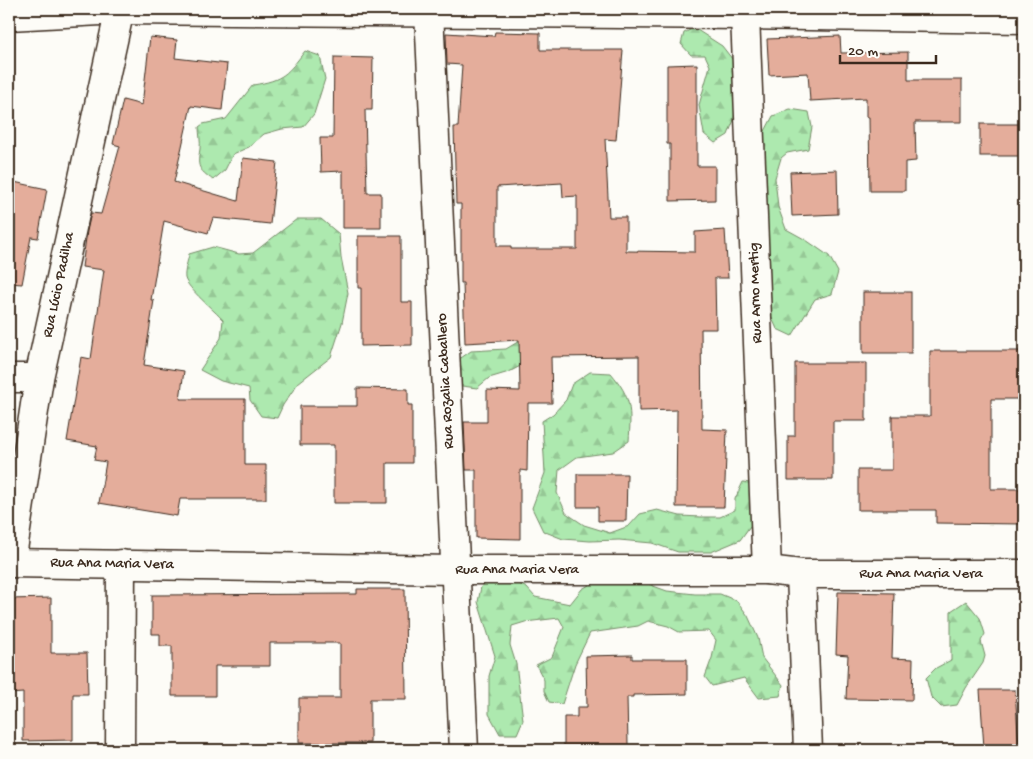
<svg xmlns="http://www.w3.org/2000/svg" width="1033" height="759" viewBox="0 0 1033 759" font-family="'Gochi Hand',sans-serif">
	<defs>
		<pattern id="forest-firs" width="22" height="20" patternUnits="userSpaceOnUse" patternTransform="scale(1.25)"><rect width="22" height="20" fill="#ade9af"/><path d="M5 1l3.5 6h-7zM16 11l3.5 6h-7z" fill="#96c896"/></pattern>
	</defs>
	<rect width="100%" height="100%" fill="#fdfcf7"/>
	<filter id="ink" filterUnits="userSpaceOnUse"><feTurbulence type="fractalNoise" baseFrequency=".02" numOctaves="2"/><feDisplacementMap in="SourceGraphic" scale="10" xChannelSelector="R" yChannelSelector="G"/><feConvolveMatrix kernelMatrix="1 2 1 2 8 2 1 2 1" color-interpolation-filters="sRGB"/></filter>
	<g filter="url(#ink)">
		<g fill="url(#forest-firs)" stroke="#748a66">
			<path d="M696,27L697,30L722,46L736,64L737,112L728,135L715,143L704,134L699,105L710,66L705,55H691L681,44L684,33Z"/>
			<path d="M305,51L320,56L325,79L314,114L303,127L282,129L264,134L249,147L233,154L225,170L213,180C198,169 197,167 200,149C201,142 199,134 199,127L203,124L226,119L253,85C284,80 287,74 305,51Z"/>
			<path d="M790,109L809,112L812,127L808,149L787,153L781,158L775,178L778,207L786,229L806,240L829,256L838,272L832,294L815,299L792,336L777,329L767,307L768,228L756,156L764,133L773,116Z"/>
			<path d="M297,219H321L339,234L341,257L348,293L342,323L331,357L298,383L283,405L277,418L261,416L250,400L249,388L221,381L200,370L221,338L223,320C215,311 187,288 185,278C184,271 188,261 189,254L213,247L239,254L253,253Z"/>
			<path d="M521,340L526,363L509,372L489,378L477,388L462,386L456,371L458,360L471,351L506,349Z"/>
			<path d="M590,372L611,373C632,398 631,410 629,441L613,452L577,457L559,470L557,493L566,513L584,525L610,533L629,526L640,514L657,510L680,516L701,517H720L735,510V499L743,482L750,483L753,522L740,540L711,552H678L652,543L619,540L590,541L563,539L543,531L532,508L545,473L542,421L553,414L566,400L572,384Z"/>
			<path d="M502,576L527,588L535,597L570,604L582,589L600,579L645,583L667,591L695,594H720L737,601L748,616L758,638L762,658L783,685L780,696L759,698L744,678L712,686L705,677L712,658L716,640L709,631L679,632L668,626L648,621L638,626L590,633L575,664L562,704L549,702L544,691V680L536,665L552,657L564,627L559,618L525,622L512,626L510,645L516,664L523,720L517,734H500L489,714V676L495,656L478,602L481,587L489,577Z"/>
			<path d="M966,601L980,618L985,634L981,641L985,656L983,663L966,688L957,705L941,707L931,697L926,678L936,668L951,660V611Z"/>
		</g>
		<g fill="#e4ad9b" stroke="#3b2a1e" fill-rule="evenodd">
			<path d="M495,32L540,33V50H623L616,140L605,139L609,217H626V251L695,252V232L725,230L728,278H715L716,329H701L702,429L727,430L724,507H676L677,410L639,411V356L551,357L552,403H528L527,471L520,470V539L476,538V470H466L464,422H487V390L520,391L519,340L465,343L463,283H461V204H456L454,127H458L462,65L447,64L446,33L494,36ZM562,183L563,197L577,196V249H511V246H497V187Z"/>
			<path d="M840,36L841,53L908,52V80H962V122H915L916,161L905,162V191H870L869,117H866V98L810,101L808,73L769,75L767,39Z"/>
			<path d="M150,37L177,40L175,58L227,64L222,110L191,106L174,182L238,201L243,158L277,162L270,224L213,218L208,233L164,221L151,300H154L144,365L184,371L180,399H245V465H266V499H180L177,516L99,503L106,462L94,460L97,446L67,441L81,357L91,359L104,270L82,267L87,231L91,213L101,214L120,146L113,144L123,100L142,105Z"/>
			<path d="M334,57L373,58L372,110H365L367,193H381V228H343V171L321,172L320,138H333Z"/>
			<path d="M697,64V166H715V200L670,201V144H667V65Z"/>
			<rect x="980" y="124" width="44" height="32"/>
			<path d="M837,170L838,214L792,216L790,172Z"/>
			<path d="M9,181L47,189L38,238L31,237L22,284L9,283Z"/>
			<path d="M358,236H401V302H412V345L361,346V288H358Z"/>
			<rect x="863" y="292" width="48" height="61"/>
			<path d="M930,351H1024V399H991V489H1024V524L936,523V510H858V470H892V416H930Z"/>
			<path d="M795,363H866V421H833V480H788V436H795Z"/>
			<path d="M357,388L408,389V405H412V463H387V503H334V445H300V406H357Z"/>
			<path d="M577,474H627L626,521H598V507H577Z"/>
			<path d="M357,589H405L406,699H370V743H299V698H340V643H270V666H215V696H172V646H160V634H152V595L357,594Z"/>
			<path d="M838,592L894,593L892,658L913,659L912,700L846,699L848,655L836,654Z"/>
			<path d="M51,598V653H87L88,694H73V740L23,741V693L9,694V599Z"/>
			<path d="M632,655V659H687V694L633,695V697H627L628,745L564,746V717H577V707H587L586,656Z"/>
			<path d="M980,690H1015L1019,746L984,748Z"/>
		</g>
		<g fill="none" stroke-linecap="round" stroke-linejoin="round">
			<defs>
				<g id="minor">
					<path d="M429,12L464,750"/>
					<path d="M745,15L767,570"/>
					<path d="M9,16L119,10L745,15L1024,19"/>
					<path d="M9,378H39"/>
					<path d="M9,563L455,570H767L801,574H1024"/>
					<path d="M11,563L39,378L120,9"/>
					<path d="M801,574L808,750"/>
					<path d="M120,750L121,564"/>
				</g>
			</defs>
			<use href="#minor" stroke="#3b2a1e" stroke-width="31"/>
			<use href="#minor" stroke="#fdfcf7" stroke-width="28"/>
		</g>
	</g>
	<g text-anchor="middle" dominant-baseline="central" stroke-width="5" stroke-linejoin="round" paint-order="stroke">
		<g font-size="15" fill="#3b2a1e" stroke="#fdfcf7">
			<text transform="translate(59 285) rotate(-78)">Rua Lúcio Padilha</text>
			<text transform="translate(756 293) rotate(-92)">Rua Arno Mertig</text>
			<text transform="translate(446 381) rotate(-93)">Rua Rozalia Caballero</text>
			<text transform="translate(112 564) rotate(1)">Rua Ana Maria Vera</text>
			<text x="517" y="570">Rua Ana Maria Vera</text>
			<text x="921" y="574">Rua Ana Maria Vera</text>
		</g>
	</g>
	<rect width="1033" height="759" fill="none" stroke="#fdfcf7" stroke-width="30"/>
	<rect x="15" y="15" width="1003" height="729" fill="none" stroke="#3b2a1e" stroke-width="2" filter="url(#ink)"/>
	<path d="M840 55v8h96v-8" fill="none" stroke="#3b2a1e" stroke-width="2.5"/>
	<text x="848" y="55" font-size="15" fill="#3b2a1e" stroke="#fdfcf7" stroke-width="4" paint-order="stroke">20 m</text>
</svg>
